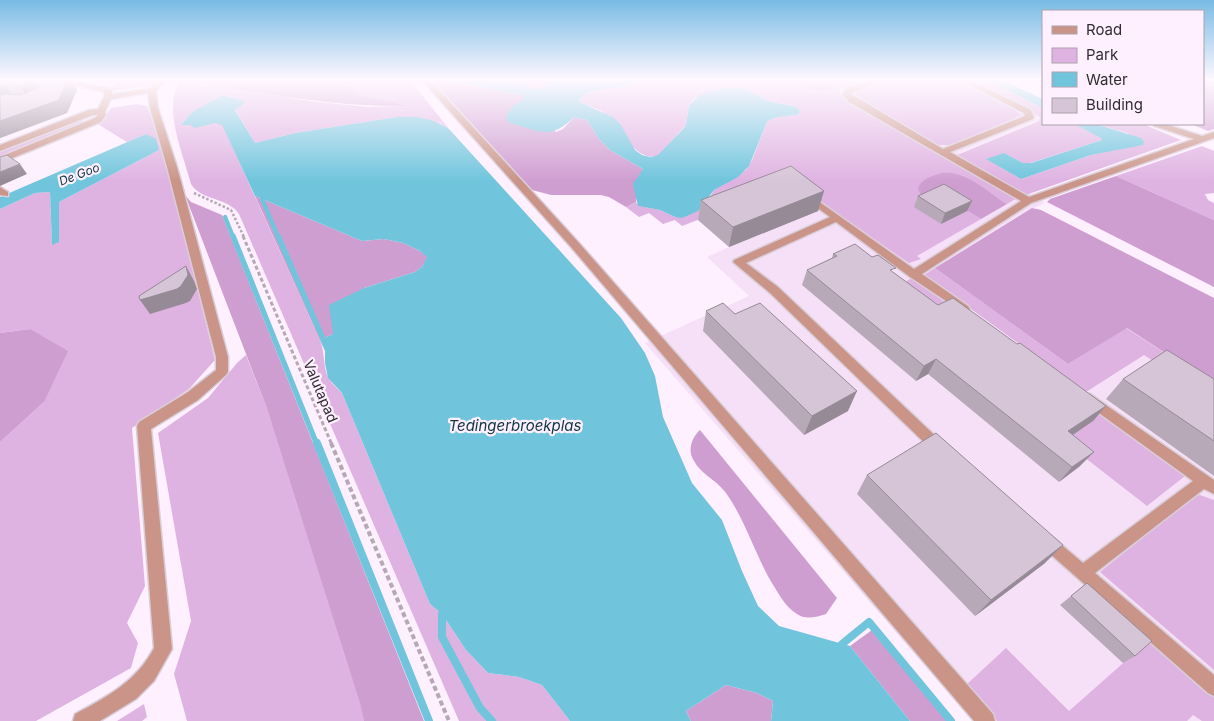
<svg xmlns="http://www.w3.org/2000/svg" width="1214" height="721" viewBox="0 0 1214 721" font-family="Inter,sans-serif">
	<rect width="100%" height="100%" fill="#fef0ff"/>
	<path fill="#f6e0f7" d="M865,80H970L1043,115V119L960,153L1045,203L1030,210L1214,304V721H973L645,343L749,296L707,257L729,247L693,216L829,92Z"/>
	<g fill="#dfb3e1">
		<path d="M121,80H158L151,86L112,91L111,87Z"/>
		<path d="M181,80H204L190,82L316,102L369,107L405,106L358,95L351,85L357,80L408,83L407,80H410L449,129L440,123L397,117L295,133L255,143L235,109L243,105L245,101L224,95L192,112L181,125L215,123L222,124L320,340C325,352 323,367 328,377C331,383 338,389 342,393L430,604L442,614L466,650L488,673L519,677L542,685L570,721H459L239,214C228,197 201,201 191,184C184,156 161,105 181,80Z"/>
		<path d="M505,80H550L551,82L545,88L540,90Z"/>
		<path d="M639,80H790L816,91H829L834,88L833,80H866L839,89L838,90L851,104L967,167L1017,198L1007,204L995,197L956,204L981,219L917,256L921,259L909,263L817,200L768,193L682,226L675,220L663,224L649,213L639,217L626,207L636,202L639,206L660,210L675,217L706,203L714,190L746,170L752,160L767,122C775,115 789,117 799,114L800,111L797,107L768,101L743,88H726L707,92L693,100L689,105L686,125L658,156C631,161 623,126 603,112C596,107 586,107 579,102C586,83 624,93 639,80Z"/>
		<path d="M889,80H956L1015,110L1022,115L951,145H938L852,94L853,92Z"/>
		<path d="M969,80H986L1043,108V124H1074L1102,138V140L1030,163H1023L1008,155L987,159L1021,179L1091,155L1143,144L1127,133L1096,124H1143L1181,140L1026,195L957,155L1039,121L1040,117Z"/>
		<path d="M137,104L147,106L163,149L215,360L189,389L132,428L145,586L127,623L138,643L131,668L36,721H0V442L44,402L30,329L0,333V209L35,193L50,192L52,244L59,202L159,150L146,134L127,142L96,123L104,118L111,108Z"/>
		<path d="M78,119L86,124L27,145L28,147L12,153L10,152L0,156V151L21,141L23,143L68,125Z"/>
		<path d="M1202,146L1214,151V193L1205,194L1208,200L1214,203V220L1116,176Z"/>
		<path d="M935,268L1068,364L1126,328L1214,385V401L1144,355L1086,392L924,275Z"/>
		<path d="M912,278L994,338L985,343L903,283Z"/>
		<path d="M998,341L1185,476L1147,506L962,362Z"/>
		<path d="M246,355L266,406L361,703L364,721H187L174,674L191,621L158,433L208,398L237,363Z"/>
		<path d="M1200,495L1214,500V670L1100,572L1194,496Z"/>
		<path d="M1086,588L1214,691V721H1202L1193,715L1187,721H997L966,685L1006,648L1069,711L1139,649L1077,592Z"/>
		<path d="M144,704L147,717L142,721H117Z"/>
	</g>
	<g fill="#cf9ed1">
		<path d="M204,80H357L351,85L358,95L408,106C334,107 261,93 188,82Z"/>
		<path d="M430,80H457L470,85L523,95L525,97L523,99L556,132L563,129L574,117L587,120L599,139L610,150L643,169L640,176L636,202L626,207L609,197L601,195H551L532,190Z"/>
		<path d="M790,80H833L834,88C821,97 803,85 790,80Z"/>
		<path d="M1203,80H1214V129L1208,131L1191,124H1203Z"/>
		<path d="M942,173C968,171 986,192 1007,204L981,219L956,204L923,199L918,189C921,178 933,176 942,173Z"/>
		<path d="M1116,176L1214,220V287L1047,202L1050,199Z"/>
		<path d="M185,195L191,202L222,215L424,721H364L360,703L266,406Z"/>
		<path d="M255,196L362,241L384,239L403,243L420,251L428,257L422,267L415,272L364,288L333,334L320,340Z"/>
		<path d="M1032,208L1041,210L1214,298V385L1127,328L1068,364L935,268Z"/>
		<path d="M30,329L68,351L44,402L0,442V333Z"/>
		<path d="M700,430L837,598L826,614C817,617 805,620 797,614C787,608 781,598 775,588C756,558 746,521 726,493C716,479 699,474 692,457C688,448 693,436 700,430Z"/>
		<path d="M872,630L947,721H910L850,646Z"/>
		<path d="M726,685L757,693L773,701L771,721H691L686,711Z"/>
	</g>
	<g fill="#70c5dd">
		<path d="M457,80H505L540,90L549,85L550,80H639C625,93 586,83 579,102L613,117L621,125L635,150L642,155L651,157L658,155L683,129L686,125L689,105L699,96L707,92L726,88H743L768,101L797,107L800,111L799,114C789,117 775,115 767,122L749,166L738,177L714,190L698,211L682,218L675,217L660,210L638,206L633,184L643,169L610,150L599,139L587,120L574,117C550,141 539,131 510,123L506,120C508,109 514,104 524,99L523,95L470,85Z"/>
		<path d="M986,80H1002L1043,99V108Z"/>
		<path d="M223,95L245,101L243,105L235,110L255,143L295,133L397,117C418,116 432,118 449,129L621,318L645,353L655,376L663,417L692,483L722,520L742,571L758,606L779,626L850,646L910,721H771L773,701L757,693L726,685L686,711L691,721H570L542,685L519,677L488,673L466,650L442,614L430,604L342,393L328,378L325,363V351L320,340L333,334L329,305L364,288L415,272L422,267L427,257L420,251L403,243L384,239L362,241L255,196L222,125L215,123L194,128L191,125H181L192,112Z"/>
		<path d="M1074,124H1096L1141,138L1144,142L1143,145L1091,155L1021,179L986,159L1004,153L1023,163H1031L1102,140L1101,138Z"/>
		<path d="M146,134L156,139L159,150L59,202V242L52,245L50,192L35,193L0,209V197Z"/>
	</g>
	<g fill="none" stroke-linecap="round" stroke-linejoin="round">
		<g stroke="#70c5dd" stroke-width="4.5">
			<path d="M262,199L278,237"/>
			<path d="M225,217L233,237"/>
		</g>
		<g stroke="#70c5dd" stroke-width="5.5">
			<path d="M233,236L317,445"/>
			<path d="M278,236L323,339"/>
		</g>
		<g stroke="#70c5dd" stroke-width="8">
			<path d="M317,443L429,721"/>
			<path d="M442,614V637L480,708L492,721"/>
			<path d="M842,644L869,622L951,721"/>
		</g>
		<defs>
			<g id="minor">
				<path d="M51,80H68L108,88L112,90V94L150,88L158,80H167L156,91L158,108L177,167L228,357V372L226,375L198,400L151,429L172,649L154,681L136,699L100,721H73L75,714C107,697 137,681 154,648L137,426L139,422L188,392L216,370V357L167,167L150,108L148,93L111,99L105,112L106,115L101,122L0,163V157L95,118L98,115H93L0,151V145L89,110L98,109L104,97V92Z"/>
				<path d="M422,80H430L579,243L993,714L995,721H974L571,247Z"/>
				<path d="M870,80H882L851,94L943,149L1025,116L1024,113L960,80H970L1031,110L1034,117L1033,119L950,152L1029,197L1194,139L1154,126L1153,124H1165L1202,136L1214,132V138L1031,203L922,274L968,306L970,309L964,313L910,277L836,222L746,263L778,287L946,446L948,450L946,454L941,456L936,454L770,293L733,262L734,260L830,217L804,198L802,196L807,193L914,269L1021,201L849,102L842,94L847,88Z"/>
				<path d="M0,187L8,192V196L0,195Z"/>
				<path d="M1090,394L1214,480V494L1204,489L1095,573L1214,675V696L1208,693L1040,545L1037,540L1040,535L1045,533L1050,535L1083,563L1193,481L1085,403L1083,399L1085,395Z"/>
			</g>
		</defs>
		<use href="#minor" stroke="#d9cdda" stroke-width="3"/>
		<path stroke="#b4a9b5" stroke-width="2.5" stroke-dasharray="2.5 2" stroke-linecap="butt" d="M194,193L231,210L244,237"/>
		<path stroke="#b4a9b5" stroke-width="3" stroke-dasharray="4 2.5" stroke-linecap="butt" d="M243,236L332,445"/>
		<path stroke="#b4a9b5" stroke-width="4" stroke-dasharray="5 3" stroke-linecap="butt" d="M331,443L449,721"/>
		<use href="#minor" fill="#ca9588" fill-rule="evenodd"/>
	</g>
	<g fill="#b8a9b9">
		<path d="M0,80H71L77,90L67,113L0,138Z"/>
		<path d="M824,191L818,211L729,247L698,220L701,200Z"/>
		<path d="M918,196L972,201L967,211L941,224L914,207Z"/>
		<path d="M833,254L894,273L938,305L1017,344L1106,406L1093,421L1073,435L1080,466L1059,482L928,374L916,381L802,285L807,270L832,258Z"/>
		<path d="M706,311L735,314L848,411L804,435L703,331Z"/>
		<path d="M1123,379H1214V476L1106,399Z"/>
		<path d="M867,475L1045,563L975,616L857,494Z"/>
		<path d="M1087,583L1135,656L1123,663L1060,605Z"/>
	</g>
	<g fill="#968a96">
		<path d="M34,80L42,93L29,99L20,86Z"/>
		<path d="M67,80H71L77,90L67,113L0,138V121Z"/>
		<path d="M6,85L15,98L0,102V87Z"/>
		<path d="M20,164L27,174L0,186V172Z"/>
		<path d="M824,191L818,211L729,247L733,227Z"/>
		<path d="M972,201L967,211L941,224L945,213Z"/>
		<path d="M186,266L194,281L197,289L190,301L186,303L150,314L140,300Z"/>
		<path d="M936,359L928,374L916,381L924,366Z"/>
		<path d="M857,391L848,411L804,435L812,416Z"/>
		<path d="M1106,406L1093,421L1056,446L1068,431Z"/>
		<path d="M1094,452L1080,466L1059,482L1072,467Z"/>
		<path d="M1063,545L1045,563L975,616L991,600Z"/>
	</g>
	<g fill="#d6c5d7" stroke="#968a96">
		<path d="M0,80H67L59,100L0,121V95L7,94L21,95L38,88L40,83L34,80L20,86L6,85L0,87Z"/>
		<path d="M7,155L20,164L0,172V157Z"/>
		<path d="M791,166L824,191L733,227L701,200Z"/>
		<path d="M944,184L972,201L945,213L918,196Z"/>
		<path d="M855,244L872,257L878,255L896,268L890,270L938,305L953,298L1017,344L1020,343L1106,406L1068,431L1094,452L1072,467L936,359L924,366L807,270L837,256L833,254Z"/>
		<path d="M186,266L188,275L181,286L177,289L140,300L139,296Z"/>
		<path d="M723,303L735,314L760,303L857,391L812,416L706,311Z"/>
		<path d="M1167,350L1214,379V441L1123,379Z"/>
		<path d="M936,433L1063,545L991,600L867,475Z"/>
		<path d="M1087,583L1152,641L1135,656L1071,596Z"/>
	</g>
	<linearGradient id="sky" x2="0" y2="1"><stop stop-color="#78bbe4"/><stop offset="0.44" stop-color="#fff8ff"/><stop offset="1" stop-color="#fff8ff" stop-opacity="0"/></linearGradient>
	<rect width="1214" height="181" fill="url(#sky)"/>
	<g text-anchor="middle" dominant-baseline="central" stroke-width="4.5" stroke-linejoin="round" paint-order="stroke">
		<g font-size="12" font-style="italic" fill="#0f3842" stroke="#fef0ff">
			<text transform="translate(79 174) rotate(-21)">De Goo</text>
		</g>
		<g font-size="14" fill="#322c32" stroke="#fef0ff">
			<text transform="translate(321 391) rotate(67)">Valutapad</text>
		</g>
		<g font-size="15" font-style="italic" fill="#0f3842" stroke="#fef0ff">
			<text x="515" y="425">Tedingerbroekplas</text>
		</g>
	</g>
	<rect x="1042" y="10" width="162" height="115" fill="#fef0ff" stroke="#aca2ad"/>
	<rect x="1052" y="26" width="25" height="8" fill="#ca9588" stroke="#aca2ad"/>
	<text x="1086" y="35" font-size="15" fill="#322c32">Road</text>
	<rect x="1052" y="48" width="25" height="15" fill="#dfb3e1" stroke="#aca2ad"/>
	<text x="1086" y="60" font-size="15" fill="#322c32">Park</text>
	<rect x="1052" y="72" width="25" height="15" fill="#70c5dd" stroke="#aca2ad"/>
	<text x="1086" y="85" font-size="15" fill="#322c32">Water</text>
	<rect x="1052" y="98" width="25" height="15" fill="#d6c5d7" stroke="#aca2ad"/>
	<text x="1086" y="110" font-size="15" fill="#322c32">Building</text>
</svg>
